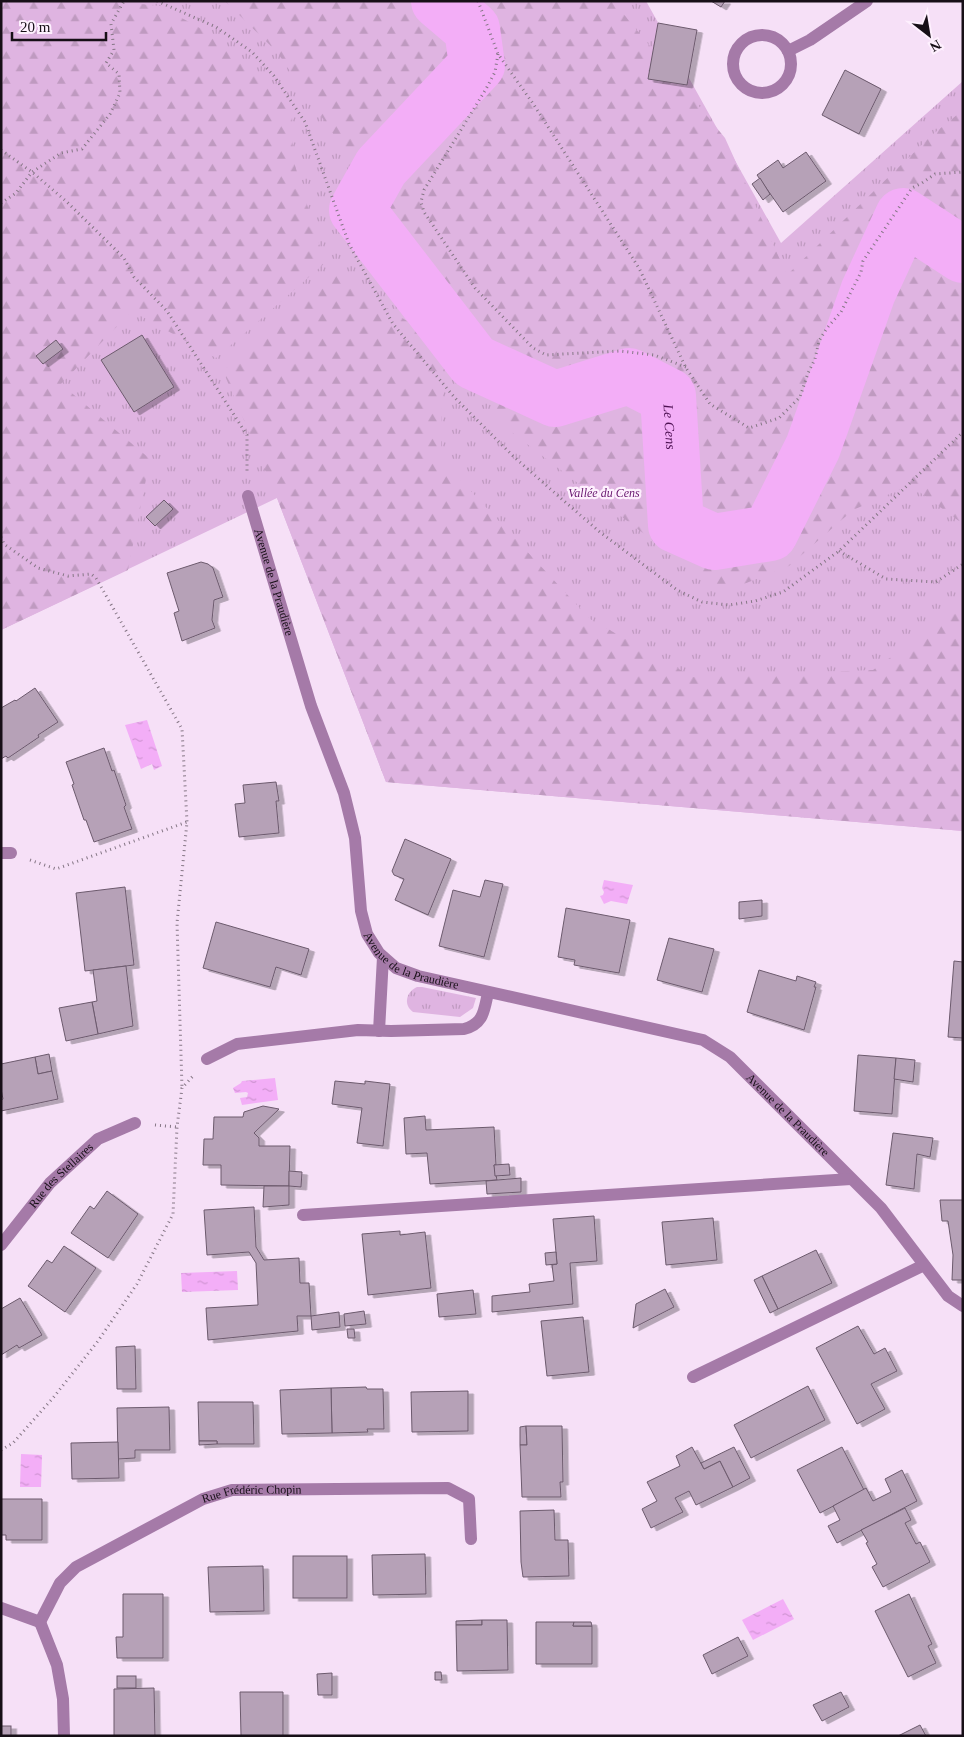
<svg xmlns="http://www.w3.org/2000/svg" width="964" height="1737" viewBox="0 0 964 1737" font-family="'Times New Roman',serif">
	<defs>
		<pattern id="grass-tufts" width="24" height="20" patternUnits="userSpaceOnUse" patternTransform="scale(1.25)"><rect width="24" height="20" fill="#dfb4e1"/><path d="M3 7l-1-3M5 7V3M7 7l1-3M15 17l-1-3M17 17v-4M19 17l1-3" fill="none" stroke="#bf9ac0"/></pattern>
		<pattern id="forest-firs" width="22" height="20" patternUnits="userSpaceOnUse" patternTransform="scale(1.25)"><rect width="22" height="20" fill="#dfb4e1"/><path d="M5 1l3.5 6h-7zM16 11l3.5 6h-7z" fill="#bf9ac0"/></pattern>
		<pattern id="water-ripples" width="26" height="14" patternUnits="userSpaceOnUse" patternTransform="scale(1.25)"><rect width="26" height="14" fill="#f3aef7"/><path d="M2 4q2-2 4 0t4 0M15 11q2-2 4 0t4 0" fill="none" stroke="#d094d3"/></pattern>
		<filter id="shadow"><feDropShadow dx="5.5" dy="3" stdDeviation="0" flood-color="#0004"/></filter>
	</defs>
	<rect width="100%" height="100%" fill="#f6e0f7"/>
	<g fill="url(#grass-tufts)">
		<path d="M1,1H646L781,243L963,81V831L386,782L277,498L1,630Z"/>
		<path d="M417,987H422L476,998L473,1008L460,1017L413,1012C403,1005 406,992 417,987Z"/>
	</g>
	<g fill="url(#forest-firs)">
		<path d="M1,1H112L160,6L218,38L292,112L293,159L325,263L216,358L132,311L61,384L150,459L128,570L1,630Z"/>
		<path d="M225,1H613L725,138L787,275L932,135L963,110V524L910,485L853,510L789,566L721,593L497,421L469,331L454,300L373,249L343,148L277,52Z"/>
		<path d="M333,272L443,345L441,459L590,619L693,677L873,670L963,605V831L386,782L277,498L223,371Z"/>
	</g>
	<g fill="url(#water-ripples)">
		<path d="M147,720L162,766L154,770L152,764L141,769L125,725Z"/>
		<path d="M604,880L633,885L627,904L611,901L604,904L600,896L603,895L604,892L602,888Z"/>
		<path d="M275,1078L278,1100L242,1105L240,1098L247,1097L248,1093L246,1092L235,1093L233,1088L241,1083L242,1081Z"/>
		<path d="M237,1271L238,1290L182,1292L181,1273Z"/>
		<path d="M21,1454L42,1455L41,1487H20Z"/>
		<path d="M783,1599L794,1619L753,1640L742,1620Z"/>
	</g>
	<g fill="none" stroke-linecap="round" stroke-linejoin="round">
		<path stroke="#f3aef7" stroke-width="56" id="s1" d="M439,1L472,29L477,65L381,167L357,210L474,362L555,399L629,376L668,396L676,525L714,542L770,533L813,447L868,292L903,216L963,255"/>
	</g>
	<g fill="#b6a1b7" stroke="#6c5a6d" filter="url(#shadow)">
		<path d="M711,1H725L721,7Z"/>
		<path d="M658,23L697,30L687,85L648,79Z"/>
		<path d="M845,70L881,89L859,134L822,115Z"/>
		<path d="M806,152L826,181L783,212L757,175L778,160L783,168Z"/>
		<path d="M760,178L770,194L763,200L752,184Z"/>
		<path d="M142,335L174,387L134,412L101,360Z"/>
		<path d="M56,340L63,349L43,364L36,356Z"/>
		<path d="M164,500L173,509L155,526L146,517Z"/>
		<path d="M201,562L208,564L213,568L223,597L214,600L212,620L215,628L182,641L174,613L179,611L167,573Z"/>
		<path d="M35,688L58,722L38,735L39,737L8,758L6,756L1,759V708L15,700L16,701Z"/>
		<path d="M104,748L112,771L114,770L126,805L124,807L132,829L94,842L86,820H84L72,785L74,784L66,762Z"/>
		<path d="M276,782L279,801H276L279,833L239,837L235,804L245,803L243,785Z"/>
		<path d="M405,839L451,859L428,915L395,900L404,879L394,875L392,871Z"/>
		<path d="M485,880L503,884L484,957L439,946L453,890L480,897Z"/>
		<path d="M125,887L134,965L85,971L76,893Z"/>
		<path d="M762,900V916L739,919V902Z"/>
		<path d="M566,908L630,920L619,973L574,965L575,960L558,957Z"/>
		<path d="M216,922L309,949L301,975L276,967L270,987L203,968Z"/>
		<path d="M669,938L714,949L702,992L657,980Z"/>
		<path d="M954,961L963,962V1038L948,1037Z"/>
		<path d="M126,966L133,1026L98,1034L92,1002L97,1001L93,970Z"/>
		<path d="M759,970L796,981L797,976L816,982L814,987H816L804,1030L747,1012Z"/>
		<path d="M92,1002L98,1034L66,1041L59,1008Z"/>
		<path d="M49,1054L52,1071L38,1074L35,1057Z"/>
		<path d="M858,1055L896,1058L892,1114L854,1111Z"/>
		<path d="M35,1057L38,1074L52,1071L58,1099L1,1111V1100L3,1099L1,1089V1064Z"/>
		<path d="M896,1058L915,1060L913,1082L894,1079Z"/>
		<path d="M335,1081L365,1084V1081L390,1084L383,1146L357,1143L362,1108L332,1104Z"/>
		<path d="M263,1106L279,1109L254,1133L259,1138V1146H290L289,1186L221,1185V1165H203L204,1139H213L214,1117H243L244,1112Z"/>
		<path d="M425,1116L426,1130L494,1127L496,1165H494L497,1180L430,1184L427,1153L406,1154L404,1118Z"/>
		<path d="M893,1133L933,1138L930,1157L917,1154L914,1189L886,1185Z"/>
		<path d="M509,1164L510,1175L495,1176L494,1165Z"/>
		<path d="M289,1171L302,1172L301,1187L289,1186Z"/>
		<path d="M521,1178V1192L487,1194L486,1181Z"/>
		<path d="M264,1186H289V1205L263,1207Z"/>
		<path d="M107,1191L138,1214L108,1258L71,1233L90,1206L94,1209Z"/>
		<path d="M940,1200H963V1280H952L953,1255L948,1221H942Z"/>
		<path d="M254,1207L256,1247L264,1260L299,1258L300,1283H309L311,1316H297L298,1331L208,1340L206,1308L258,1305L256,1263L249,1252L207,1255L204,1210Z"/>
		<path d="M594,1216L597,1261L570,1263L573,1304L492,1312V1296L530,1292L529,1284L554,1281L552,1265L557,1264L553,1219Z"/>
		<path d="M713,1218L717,1260L666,1265L662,1222Z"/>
		<path d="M400,1231V1235L425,1232L431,1288L368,1295L362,1234Z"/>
		<path d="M64,1246L96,1268L65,1312L28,1286L47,1260L52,1263Z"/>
		<path d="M816,1250L832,1283L778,1309L762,1276Z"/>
		<path d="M556,1252L557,1264L546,1265L545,1253Z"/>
		<path d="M762,1276L778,1309L770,1313L754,1280Z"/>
		<path d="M665,1289L674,1307L633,1328L636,1304Z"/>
		<path d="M473,1290L476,1314L439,1317L437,1294Z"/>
		<path d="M20,1298L42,1335L19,1348L17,1345L1,1355V1309Z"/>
		<path d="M364,1311L366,1324L345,1326L344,1314Z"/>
		<path d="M339,1312L340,1327L312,1330L311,1316Z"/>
		<path d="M583,1317L589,1372L547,1376L541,1321Z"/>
		<path d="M858,1326L874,1354L885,1348L897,1371L871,1384L885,1409L857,1424L816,1348Z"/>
		<path d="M347,1329H354L355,1338H348Z"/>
		<path d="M135,1346L136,1389H117L116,1347Z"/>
		<path d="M808,1386L825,1420L751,1458L734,1425Z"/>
		<path d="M366,1387L367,1389H383L384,1429H367L368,1432L332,1433L331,1388Z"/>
		<path d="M331,1388L332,1433L282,1434L280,1390Z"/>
		<path d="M468,1391V1431L412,1432L411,1392Z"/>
		<path d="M198,1402H253L254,1444H217V1441H199Z"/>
		<path d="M169,1407L170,1450H135V1458L118,1459L117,1408Z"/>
		<path d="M526,1426L527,1445H520V1427Z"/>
		<path d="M526,1426H562L563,1482H560L561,1497H522L520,1445H527Z"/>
		<path d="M199,1441H217V1444L199,1445Z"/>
		<path d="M118,1442L119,1478L72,1479L71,1443Z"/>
		<path d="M692,1447L704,1469L720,1461L733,1487L696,1505L689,1491L675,1498L683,1512L651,1528L642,1509L657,1501L647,1482L680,1466L676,1456Z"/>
		<path d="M734,1447L750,1478L733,1487L720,1461L704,1469L701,1463Z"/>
		<path d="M842,1447L864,1490L820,1513L797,1470Z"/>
		<path d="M902,1470L917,1501L837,1543L828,1526L840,1520L833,1506L866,1488L873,1501L891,1492L885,1479Z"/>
		<path d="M1,1499H42V1540H6V1535H1Z"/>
		<path d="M905,1508L911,1520L905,1523L916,1544L920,1542L930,1562L883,1587L872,1567L877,1564L866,1543L868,1542L861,1530Z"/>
		<path d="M554,1510L555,1540H568L569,1576L523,1577L521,1562L520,1511Z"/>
		<path d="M425,1554L426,1594L373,1595L372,1555Z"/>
		<rect x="293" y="1556" width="54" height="42"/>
		<path d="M263,1566L264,1611L210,1612L208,1567Z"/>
		<path d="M123,1594H163V1658H117L116,1637H123Z"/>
		<path d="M909,1594L932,1644L928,1646L936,1663L908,1677L875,1611Z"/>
		<path d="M482,1620V1625H456V1621Z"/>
		<path d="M482,1620H507L508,1670L457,1671L456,1625H482Z"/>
		<path d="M536,1622H574L573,1626H592V1664H536Z"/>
		<path d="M574,1622H591L592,1626H573Z"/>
		<path d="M738,1637L748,1656L712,1674L703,1655Z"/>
		<path d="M435,1672H441L442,1680H435Z"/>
		<path d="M332,1673V1695H318L317,1674Z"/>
		<rect x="117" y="1676" width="19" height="12"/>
		<path d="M154,1688L155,1736H114V1689Z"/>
		<path d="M240,1692H283V1736H241Z"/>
		<path d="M841,1692L849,1707L822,1721L813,1705Z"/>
		<path d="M920,1725L926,1736H898Z"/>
		<rect x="1" y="1726" width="10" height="10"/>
	</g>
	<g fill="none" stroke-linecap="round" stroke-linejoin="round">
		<g stroke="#857685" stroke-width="3" stroke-dasharray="1 4" stroke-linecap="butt">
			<path d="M157,1L216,27L252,52L274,76L305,122L349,244L393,324L455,398L513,456L556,494L601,533L677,590L702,602L729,605L755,601L783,592L839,551L963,432"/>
			<path d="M478,1L498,54L534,105L639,268L686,368L710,404L749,428L779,418L800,397L808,373L815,359L819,341L827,328L841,312L861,272L863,261L912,188L922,183L935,174L963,172"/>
			<path d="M498,54L495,72L486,89L424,190L421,202L424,212L475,288L533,348L546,355L620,351L654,355L686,367"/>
			<path d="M1,150L32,172L67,202L124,258L134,277L167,311L247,435V473"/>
			<path d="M1,203L16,193L32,172L61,153L82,149L110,114L120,93L119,74L106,63L114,50L111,24L124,1"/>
			<path d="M1,537L4,544L38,568L68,576L91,574L96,578L182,729L187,822L177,923L182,1088"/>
			<path d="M839,551L886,579L936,582L963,564"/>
			<path d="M30,860L56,869L187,822"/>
			<path d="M155,1125L177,1127"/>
			<path d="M1,1450L13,1443L53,1398L98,1341L137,1284L173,1214L177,1127L182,1088L193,1076"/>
		</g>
		<g stroke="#a57aa8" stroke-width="12">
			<path d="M379,1031L383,957"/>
			<path d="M207,1059L237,1044L358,1030L391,1031L464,1029C484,1024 484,1010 488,993"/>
			<path d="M693,1377L924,1265"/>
		</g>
		<g stroke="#a57aa8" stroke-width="12">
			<circle cx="762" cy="64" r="29"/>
			<path d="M788,51L810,40L867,1"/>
			<path id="s2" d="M248,496L311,706L344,793L355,838L361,911L367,934L379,953L396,968L418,976L703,1040L730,1057L881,1208L948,1296L963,1306"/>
			<path d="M1,853H11"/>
			<path d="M303,1215L851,1179"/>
			<path id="s3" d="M1,1245L50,1183L98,1139L135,1123"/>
			<path d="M1,1608L40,1622"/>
			<path id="s4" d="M40,1622L60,1583L76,1567L203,1499L232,1490L448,1488L469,1499L471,1539"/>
			<path d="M40,1622L57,1665L63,1699L64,1736"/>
		</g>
	</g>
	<g text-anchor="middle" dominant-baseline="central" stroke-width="4.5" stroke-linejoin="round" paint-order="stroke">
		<g font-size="12" font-style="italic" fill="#67156e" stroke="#fef0fe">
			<text x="604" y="493">Vallée du Cens</text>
		</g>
		<g font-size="12" fill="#170f17" stroke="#fef0fe">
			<text stroke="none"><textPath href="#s2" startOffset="90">Avenue de la Praudière</textPath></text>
			<text stroke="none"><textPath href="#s2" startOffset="510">Avenue de la Praudière</textPath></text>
			<text stroke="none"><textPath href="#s2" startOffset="930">Avenue de la Praudière</textPath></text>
			<text stroke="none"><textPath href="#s3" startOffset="92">Rue des Stellaires</textPath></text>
			<text stroke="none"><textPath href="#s4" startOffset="260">Rue Frédéric Chopin</textPath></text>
		</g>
		<g font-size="14" font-style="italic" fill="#4e1153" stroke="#fef0fe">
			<text stroke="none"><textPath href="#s1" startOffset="702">Le Cens</textPath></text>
		</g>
	</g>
	<rect width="964" height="1737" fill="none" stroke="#170f17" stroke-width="5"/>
	<g transform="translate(929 35) rotate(149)" stroke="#fef0fe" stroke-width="4" paint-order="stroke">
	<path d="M0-4L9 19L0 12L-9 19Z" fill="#170f17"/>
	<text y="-8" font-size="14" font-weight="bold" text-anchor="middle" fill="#170f17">N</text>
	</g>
	<path d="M12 32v8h94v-8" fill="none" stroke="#170f17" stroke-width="2.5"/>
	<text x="20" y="32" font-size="15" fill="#170f17" stroke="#fef0fe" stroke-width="4" paint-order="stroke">20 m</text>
</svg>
